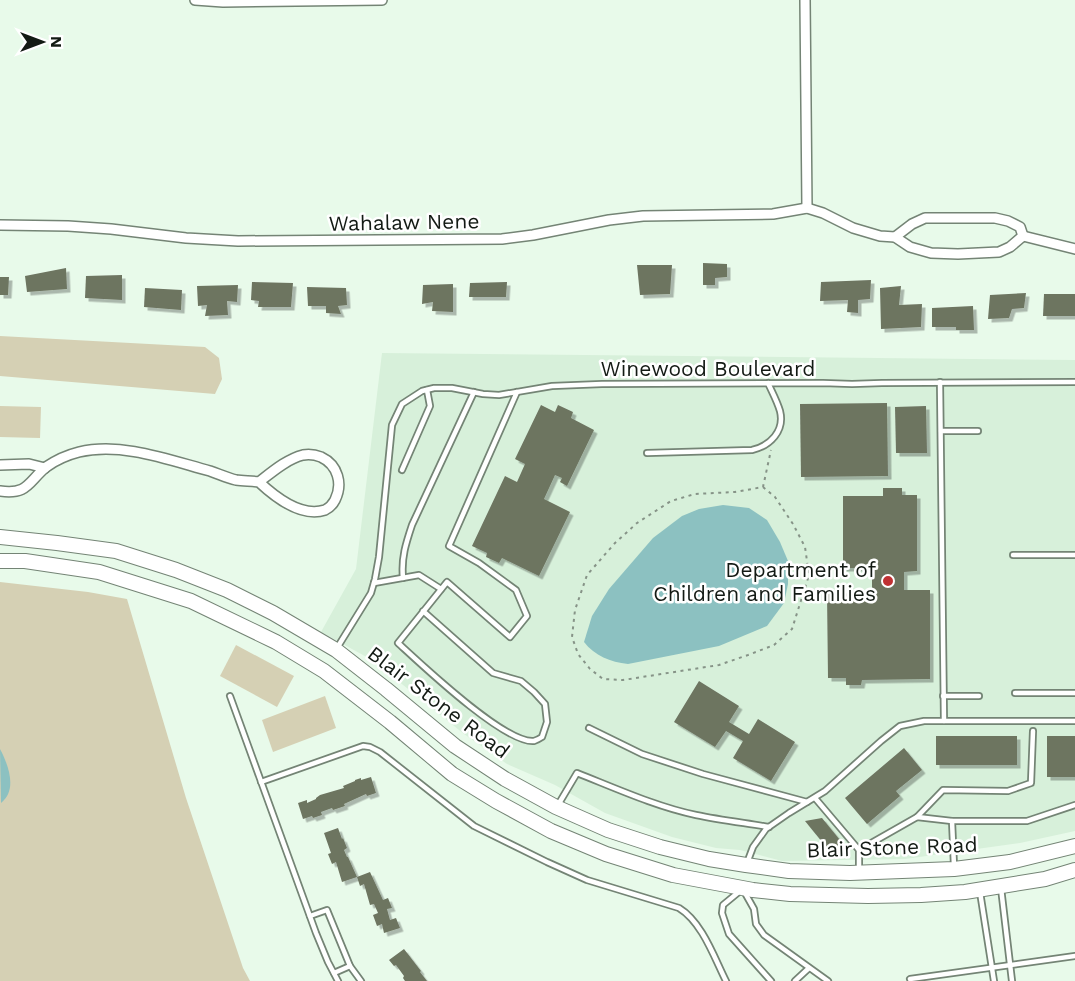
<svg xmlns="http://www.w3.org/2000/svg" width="1075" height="981" viewBox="0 0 1075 981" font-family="'Work Sans',sans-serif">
	<defs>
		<filter id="shadow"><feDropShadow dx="3.5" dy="3.5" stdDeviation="0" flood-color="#0004"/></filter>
	</defs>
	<rect width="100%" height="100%" fill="#e8faea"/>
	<path fill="#d7f0da" d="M382,353L1075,360V831L1020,843L905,859L782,861L740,850L716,848L672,837L605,813L555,785L507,764L464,734L372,660L321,632L356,569Z"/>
	<g fill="#d5d0b4">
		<path d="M0,336L205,347L219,358L222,379L215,394L0,376Z"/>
		<path d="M0,406L41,407L40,438L0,437Z"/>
		<path d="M0,582L88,592L127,599L186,798L243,968L250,981H0Z"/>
		<path d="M236,645L294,676L277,707L220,676Z"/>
		<path d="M325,696L336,728L273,752L262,720Z"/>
	</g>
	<g fill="#8cc1c1">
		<path d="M723,505L749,508L767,520L780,542L788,561V584L784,603L767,626L719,646L628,664C610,662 595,656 584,642L592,616L609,589L653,538L682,516L699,509Z"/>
		<path d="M0,749C8,764 18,790 1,803Z"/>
	</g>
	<g fill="#6d7461" filter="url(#shadow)">
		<path d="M703,263L727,264V277L715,278V285H703Z"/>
		<path d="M637,265H672L670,294L640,295Z"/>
		<path d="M66,268L67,289L27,292L25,276Z"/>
		<path d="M122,275V300L85,298L86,276Z"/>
		<path d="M0,277H9L8,295H0Z"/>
		<path d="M871,280L870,299L858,300V313L847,312L848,300L820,301L821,282Z"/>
		<path d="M252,282L293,283L291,307H258L259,301L251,300Z"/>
		<path d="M507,282L506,297H469L470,283Z"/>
		<path d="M453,284V312L432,311L433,302L422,304L423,285Z"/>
		<path d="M238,285L237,302L227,301L228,315L205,316L207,305L198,306L197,286Z"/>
		<path d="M901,286L899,305L922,304L921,327L881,329L880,288Z"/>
		<path d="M307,287L346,288L347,305L338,306L341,314L326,313V306H308Z"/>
		<path d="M145,288L182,290L181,310L144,307Z"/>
		<path d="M1026,293L1024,308L1012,309L1009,318L988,319L990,295Z"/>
		<path d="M1044,294H1075V316H1043Z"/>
		<path d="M973,306L974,330H956V327H932V308Z"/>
		<path d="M887,403L888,476L801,477L800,404Z"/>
		<path d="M541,405L555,412L558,405L573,412L571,418L594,430L567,486L560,482L562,478L555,475L544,499L570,512L539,576L502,558L499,563L486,557L487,553L472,546L505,476L517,482L525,464L515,459Z"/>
		<path d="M926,406L927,453H896L895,407Z"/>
		<path d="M883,488H902V495H917V571L904,572V590H930V679L862,680L861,685H846V678H828L827,593L872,594V568H843V496H883Z"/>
		<path d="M699,681L739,706L729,722L749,734L758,719L795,742L771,781L733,758L743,741L726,731L715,747L674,722Z"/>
		<rect x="936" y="736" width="81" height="29"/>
		<rect x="1047" y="736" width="28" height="41"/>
		<path d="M904,748L922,770L896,791L900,796L867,824L845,798Z"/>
		<path d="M371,777L376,793L367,796L366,794L344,804L345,806L333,810L332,808L321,812L322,815L313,818L312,816L303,819L298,803L307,800V803L316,799V798L320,795L344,788L343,786L355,781V780L361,778V780Z"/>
		<path d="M822,818L844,845L827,848L805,821Z"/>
		<path d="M338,828L342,839L343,838L347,848L344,850L347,857H348L357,877L342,882L336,862L332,864L328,854L331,853L324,833Z"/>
		<path d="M370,872L383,900L388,898L392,908L387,909L390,920L396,918L400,928L384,933L382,924L377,926L373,915L378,913L374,904L370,905L364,884L360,886L357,877Z"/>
		<path d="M404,949L421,971L420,972L427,981H405L403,978L404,976L396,965L394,966L389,960Z"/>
	</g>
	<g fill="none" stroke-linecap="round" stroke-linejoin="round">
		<defs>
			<g id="lane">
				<path d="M940,382L944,721"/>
				<path d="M941,431H978"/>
				<path d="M647,453L752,450C770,446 785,431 780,411C777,401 772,392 768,383"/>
				<path d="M402,470L430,406L427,390"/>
				<path d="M1013,555H1075"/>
				<path d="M403,578C401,558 406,543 412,525L474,392"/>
				<path d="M374,583L419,575L441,589"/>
				<path d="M423,611L493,673L521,681L534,692L545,704L547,722L542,737C539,739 537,740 534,741C505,744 421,664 398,643L447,582L510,637L527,616L516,590L479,563L449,546L517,392"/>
				<path d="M337,648L371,593L375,579L379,557L392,425L402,404L422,391L434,388H452L483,394L499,395L552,386L602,384L823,383L852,384L882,383L1075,382"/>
				<path d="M1015,693H1075"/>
				<path d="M230,696L316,933L328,962L338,981"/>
				<path d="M943,696H979"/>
				<path d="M589,728L642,754L703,774L807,802"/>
				<path d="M261,782L363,746L370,747L380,752L474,826L547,862L587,880L679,908C702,922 714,957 726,981"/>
				<path d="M815,798L859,850V872"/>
				<path d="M558,805L577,773C615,788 657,807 696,815C720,820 745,823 769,827"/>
				<path d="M917,817L943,790L1008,791L1031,783L1033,731"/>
				<path d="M952,821L954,866"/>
				<path d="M859,850L917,817L952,821H1027L1075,805"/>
				<path d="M747,863L753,847L766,829L789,813L825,791L881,741L900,726L924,721H1075"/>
				<path d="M1001,888L1012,981"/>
				<path d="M740,891L723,905L722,913L729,934L771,981"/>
				<path d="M980,892L994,981"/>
				<path d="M745,893L754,909L756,924L764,935L828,981"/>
				<path d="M310,916L327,910L350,966L361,981"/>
				<path d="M334,973L350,966"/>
				<path d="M795,981L809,968"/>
				<path d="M911,981L910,979L1075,956"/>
			</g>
			<g id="street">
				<path d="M195,0L223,2L382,0"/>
				<path d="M805,0L807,208"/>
				<path d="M0,225L68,226L111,229L186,238L238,241L502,239L533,235L609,220L643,216L773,214L807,208L823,213L853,228L880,236L895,237L910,247L931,253L958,254L999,252L1010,247L1023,236"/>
				<path d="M1023,236L1075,249"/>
				<path d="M895,237L912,224L925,218H995L1008,221L1020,227L1023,236"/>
				<path d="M0,465L29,464L45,468"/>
				<path d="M0,491C28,495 28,482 46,467C56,460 67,455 79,452C122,442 169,460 210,471C219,474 227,478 236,480C244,481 252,481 259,482C275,497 301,518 325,510C329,508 333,504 335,500C343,484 338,465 321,457C316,455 309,454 303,455C287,459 272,472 259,482"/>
			</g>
			<g id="secondary">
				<path d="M0,537L57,543L116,551L176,570L227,590L273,613L336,650L386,689L455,746L505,779L556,807L608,830L660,847L709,859L746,865L789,871L850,873L954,869L1010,862L1075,846"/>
				<path d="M0,561H25L99,572L191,601L276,642L324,671L390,722L452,774L496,801L551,831L606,854L673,875L753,890L790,894L868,896L921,895L965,892L1045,879L1075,870"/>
			</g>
		</defs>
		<use href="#lane" stroke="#748475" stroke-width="8"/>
		<use href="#street" stroke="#748475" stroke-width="12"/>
		<use href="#secondary" stroke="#748475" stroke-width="16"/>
		<path stroke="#869387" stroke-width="2" stroke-dasharray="3 4.5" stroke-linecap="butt" d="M763,487L775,497L793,524L805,547L809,575L792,629L774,645L748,655L719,665L623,680L603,679L590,669L578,654L572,637L575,610L587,575L615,543L637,523L671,501L695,494L735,492L763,487L771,450"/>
		<use href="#lane" stroke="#fff" stroke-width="4.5"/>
		<use href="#street" stroke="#fff" stroke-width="9"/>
		<use href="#secondary" stroke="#fff" stroke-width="14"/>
	</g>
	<circle fill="#c03133" stroke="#fff" stroke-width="2" cx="888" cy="581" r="6"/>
	<g text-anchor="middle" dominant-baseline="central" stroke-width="5" stroke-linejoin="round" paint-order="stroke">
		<g font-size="21" fill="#131a14" stroke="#fff">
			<text transform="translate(404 222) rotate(-1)">Wahalaw Nene</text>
			<text x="708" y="368">Winewood Boulevard</text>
			<text transform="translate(439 702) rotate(37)">Blair Stone Road</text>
			<text transform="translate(892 847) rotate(-2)">Blair Stone Road</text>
		</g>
		<g font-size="21" fill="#131a14" stroke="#fff" text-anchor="end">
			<text x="876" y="569">Department of<tspan x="876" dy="24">Children and Families</tspan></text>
		</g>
	</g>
	<g transform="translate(42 42) rotate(90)" stroke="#ffffff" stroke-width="4.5" paint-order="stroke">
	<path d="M0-4.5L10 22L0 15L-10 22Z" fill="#131a14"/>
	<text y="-9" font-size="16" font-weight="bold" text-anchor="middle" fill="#131a14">N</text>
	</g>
</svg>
